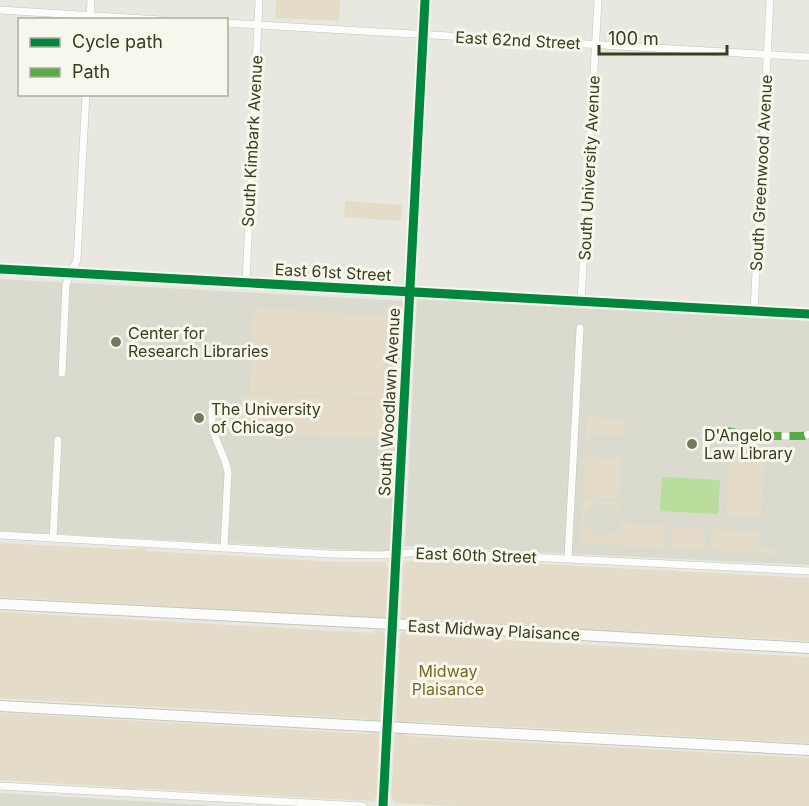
<svg xmlns="http://www.w3.org/2000/svg" width="809" height="806" viewBox="0 0 809 806" font-family="Inter,sans-serif">
	<rect width="100%" height="100%" fill="#e8e8e1"/>
	<g fill="#dadace">
		<path d="M0,279L403,301L391,552L0,531Z"/>
		<path d="M417,299L809,321V565L405,546Z"/>
		<path d="M0,793L220,806H0Z"/>
	</g>
	<g fill="#e4dcc8">
		<path d="M276,0H340L339,21L275,18Z"/>
		<path d="M345,201L402,205L401,221L344,217Z"/>
		<path d="M253,308L387,316L383,399L250,392Z"/>
		<path d="M242,394L391,401L388,439L241,432Z"/>
		<path d="M589,417L624,419L623,437C611,432 600,433 588,436V443H585L587,419H589Z"/>
		<path d="M585,449H587V454C599,458 609,460 621,457L619,499L583,497Z"/>
		<path d="M729,459L764,461L761,518L726,516Z"/>
		<path d="M583,500L619,502V511L618,509L614,508L610,504L597,503L593,507H588L587,512L584,515L583,522L586,525L587,530L591,531L594,535L602,534L609,536L613,532L618,531L621,522H624V524L665,526L664,548L580,543Z"/>
		<path d="M673,527L704,529L703,550L672,548Z"/>
		<path d="M711,529L760,532L758,548L773,549V551H777V554L710,550Z"/>
		<path d="M0,543L133,550L135,548H145L147,551L338,562H385L388,567L386,616L384,620L375,621L374,618L0,597Z"/>
		<path d="M447,559L809,578V641L412,619L411,622H404L401,618L403,567L405,562Z"/>
		<path d="M0,612L373,633L375,630H381L384,632L385,637L380,717L376,722H370L369,719L0,698Z"/>
		<path d="M404,632H410L412,635L809,657V743L407,721L406,723H399L396,718L400,636L401,633Z"/>
		<path d="M0,713L369,734L370,731L378,733L379,736L377,796L373,801H370L134,788L132,790L122,789L120,787L0,780Z"/>
		<path d="M398,733H405L406,736L809,758V806H456L395,803L393,801L391,796L395,737Z"/>
	</g>
	<path fill="#b8dd9c" d="M662,477L720,480L718,514L660,511Z"/>
	<g fill="none" stroke-linecap="round" stroke-linejoin="round">
		<defs>
			<g id="street">
				<path d="M0,10L161,20"/>
				<path d="M90,18L91,0"/>
				<path d="M226,23L809,57"/>
				<path d="M246,283L259,0"/>
				<path d="M581,301L598,0"/>
				<path d="M754,311L770,0"/>
				<path d="M62,373L66,284L77,260L86,94"/>
				<path d="M212,409V423L214,434L225,461L228,472L224,548"/>
				<path d="M721,430C750,437 775,436 804,436L809,434"/>
				<path d="M0,535L330,554L379,555L425,552L809,571"/>
				<path d="M53,538L58,440"/>
				<path d="M568,558L580,328"/>
				<path d="M0,786L363,806"/>
			</g>
			<g id="secondary">
				<path d="M0,269L809,314"/>
				<path d="M0,604L393,624L809,648"/>
				<path d="M0,706L809,750"/>
				<path d="M383,806L425,0"/>
			</g>
		</defs>
		<use href="#street" stroke="#c4c5be" stroke-width="8"/>
		<use href="#secondary" stroke="#c5c5bd" stroke-width="12"/>
		<use href="#street" stroke="#fcfcfa" stroke-width="7"/>
		<use href="#secondary" stroke="#fcfcfa" stroke-width="10"/>
		<path stroke="#55ad43" stroke-width="8" stroke-dasharray="15 8" stroke-linecap="butt" d="M721,430C750,437 775,436 804,436L809,434"/>
		<defs>
			<g id="cycleway">
				<path d="M0,269L809,314"/>
				<path d="M383,806L425,0"/>
			</g>
		</defs>
		<use href="#cycleway" stroke="#f8f7ee" stroke-width="13"/>
		<use href="#cycleway" stroke="#00873e" stroke-width="9"/>
	</g>
	<g fill="#767962" stroke="#f8f7ee" stroke-width="2">
		<circle cx="116" cy="342" r="6"/>
		<circle cx="199" cy="418" r="6"/>
		<circle cx="692" cy="444" r="6"/>
	</g>
	<g text-anchor="middle" dominant-baseline="central" stroke-width="6" stroke-linejoin="round" paint-order="stroke">
		<g font-size="16" fill="#383d1d" stroke="#f8f7ee">
			<text transform="translate(518 40) rotate(3)">East 62nd Street</text>
			<text transform="translate(252 141) rotate(-87)">South Kimbark Avenue</text>
			<text transform="translate(589 168) rotate(-87)">South University Avenue</text>
			<text transform="translate(761 173) rotate(-87)">South Greenwood Avenue</text>
			<text transform="translate(333 272) rotate(3)">East 61st Street</text>
			<text transform="translate(389 402) rotate(-87)">South Woodlawn Avenue</text>
			<text transform="translate(476 555) rotate(2)">East 60th Street</text>
			<text transform="translate(494 630) rotate(3)">East Midway Plaisance</text>
		</g>
		<g font-size="16" fill="#383d1d" stroke="#f8f7ee" text-anchor="start">
			<text x="128" y="333">Center for<tspan x="128" dy="18">Research Libraries</tspan></text>
			<text x="211" y="409">The University<tspan x="211" dy="18">of Chicago</tspan></text>
			<text x="704" y="435">D'Angelo<tspan x="704" dy="18">Law Library</tspan></text>
		</g>
		<g font-size="16" fill="#786923" stroke="#f8f7ee">
			<text x="448" y="671">Midway<tspan x="448" dy="18">Plaisance</tspan></text>
		</g>
	</g>
	<rect x="18" y="18" width="210" height="78" fill="#f8f7ee" stroke="#abad9a" stroke-width="1.5"/>
	<rect x="30" y="38" width="30" height="9" fill="#00873e" stroke="#abad9a" stroke-width="1.5"/>
	<text x="72" y="48" font-size="18" fill="#383d1d">Cycle path</text>
	<rect x="30" y="68" width="30" height="9" fill="#55ad43" stroke="#abad9a" stroke-width="1.5"/>
	<text x="72" y="78" font-size="18" fill="#383d1d">Path</text>
	<path d="M599 45v9h128v-9" fill="none" stroke="#383d1d" stroke-width="3"/>
	<text x="608" y="45" font-size="18" fill="#383d1d" stroke="#f8f7ee" stroke-width="4.5" paint-order="stroke">100 m</text>
</svg>
